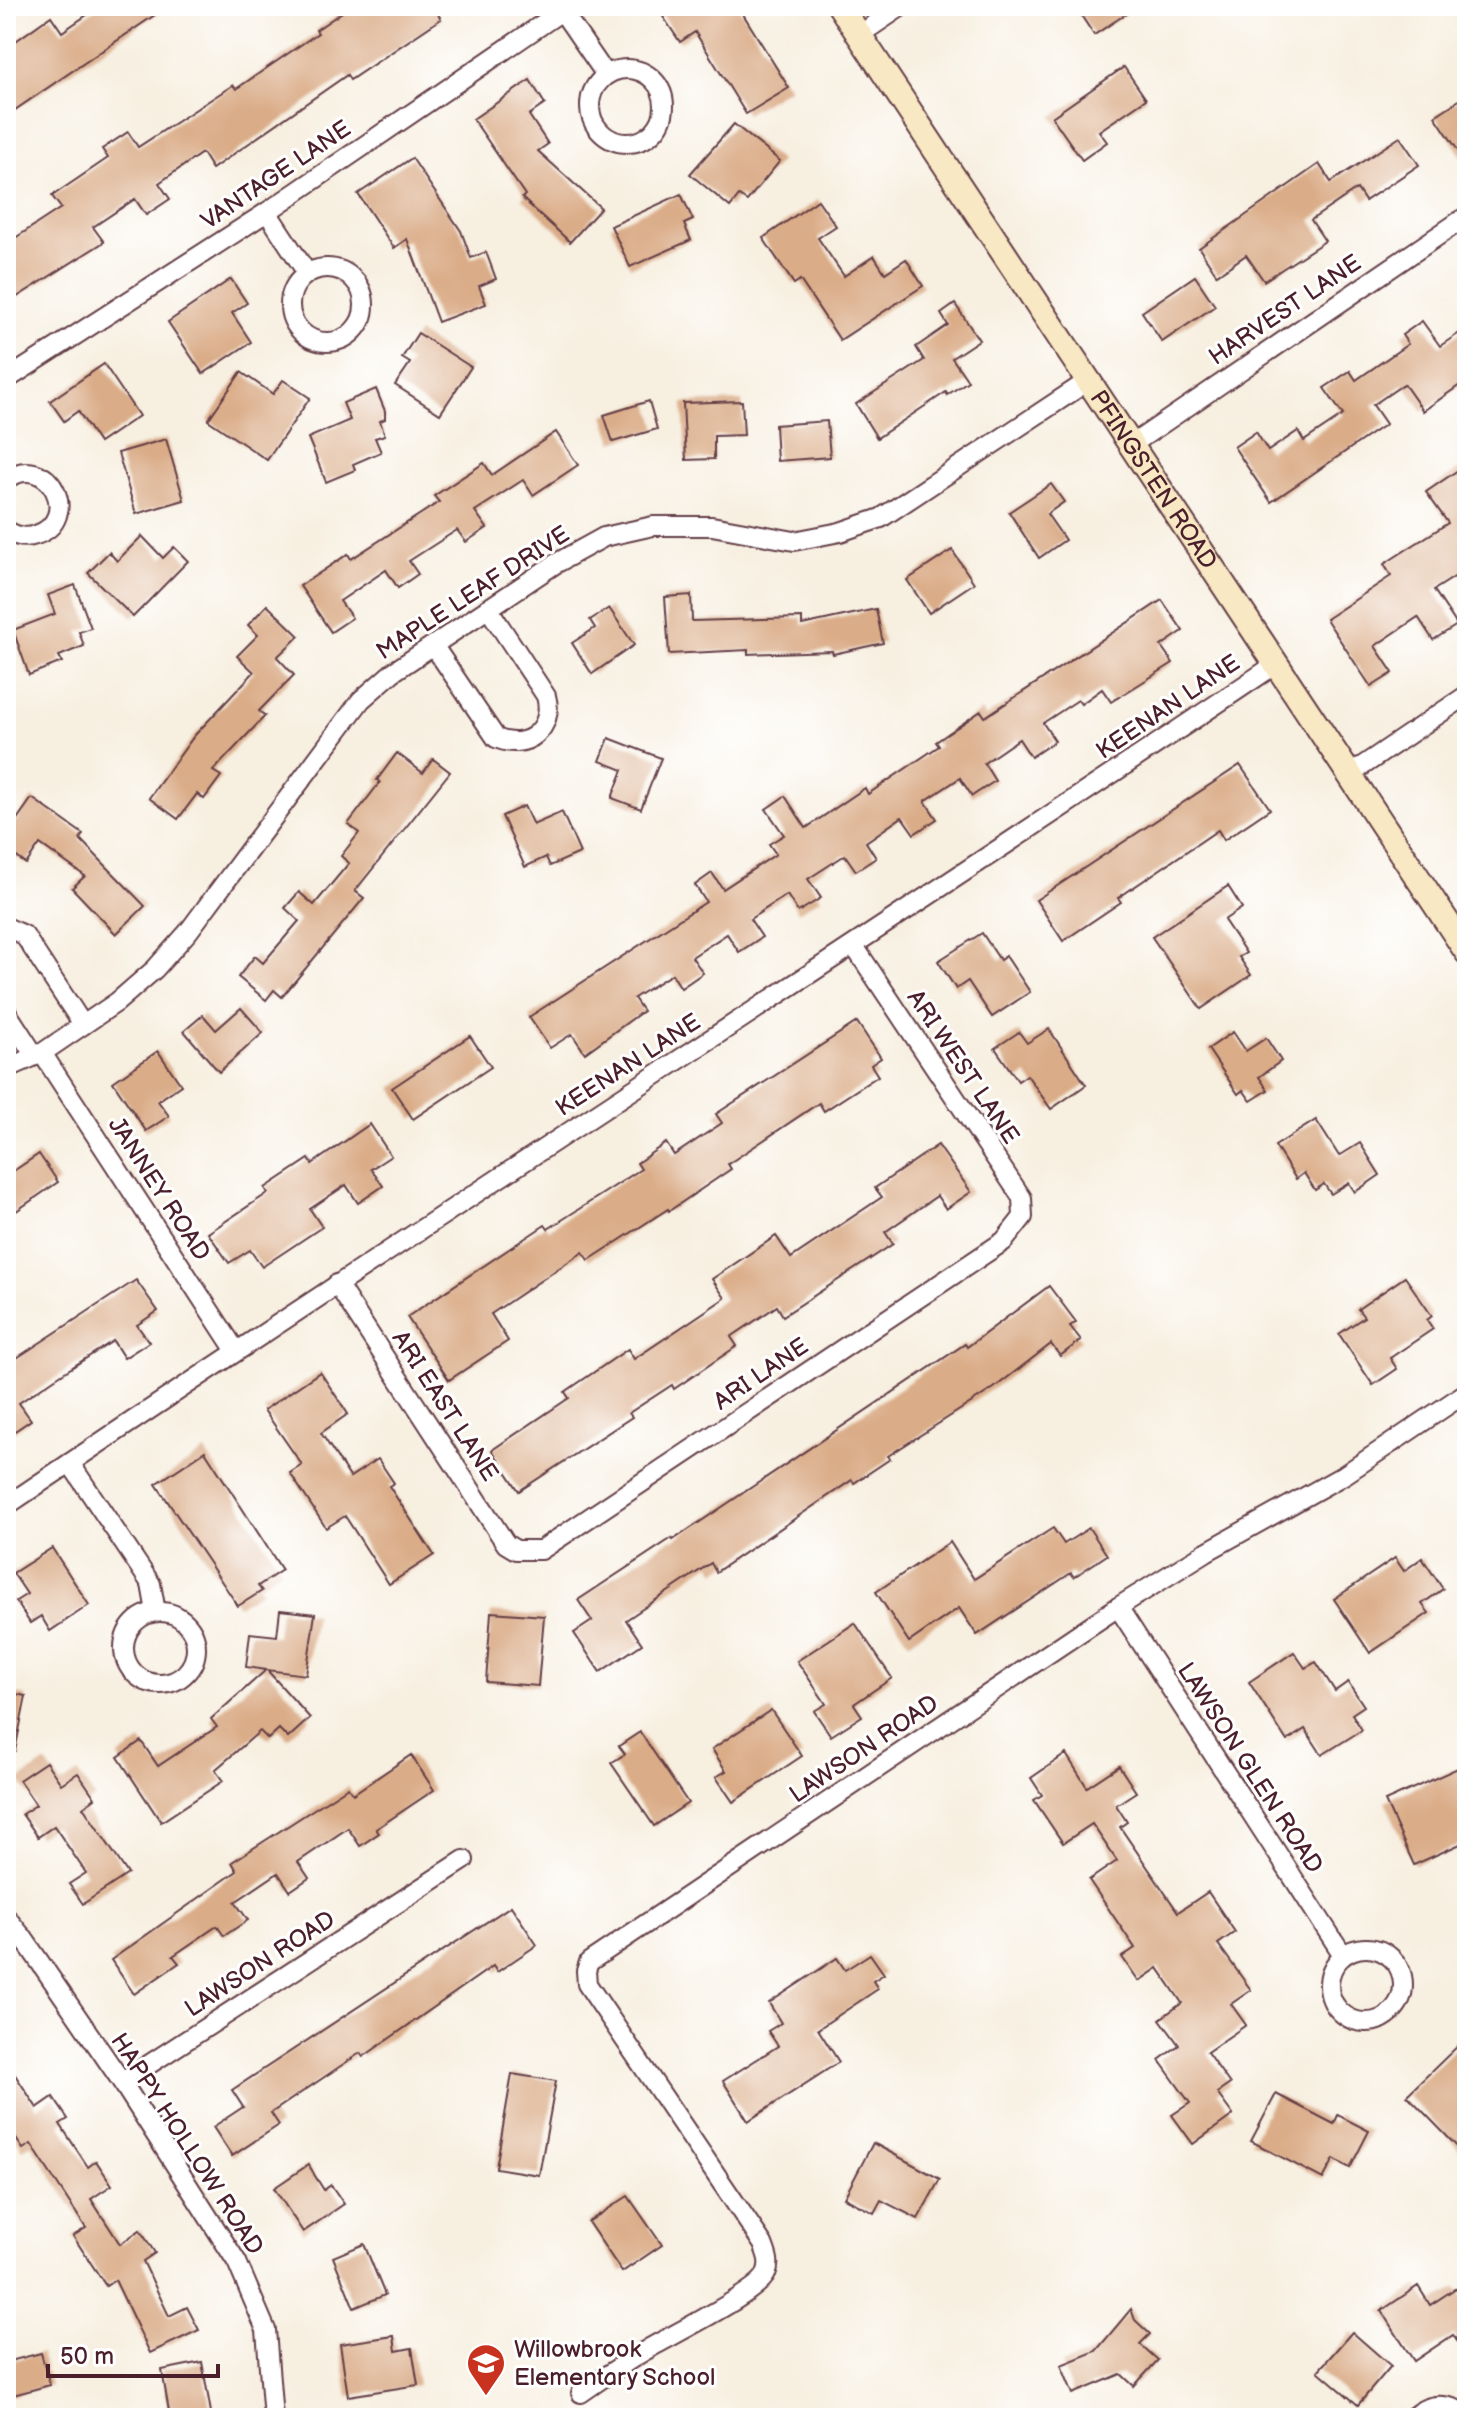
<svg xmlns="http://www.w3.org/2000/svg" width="1473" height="2424" viewBox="0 0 1473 2424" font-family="'Balsamiq Sans',sans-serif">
	<rect width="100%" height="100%" fill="#fff"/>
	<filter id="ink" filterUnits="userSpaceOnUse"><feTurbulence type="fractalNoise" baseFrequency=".0125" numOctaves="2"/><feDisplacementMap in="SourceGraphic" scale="16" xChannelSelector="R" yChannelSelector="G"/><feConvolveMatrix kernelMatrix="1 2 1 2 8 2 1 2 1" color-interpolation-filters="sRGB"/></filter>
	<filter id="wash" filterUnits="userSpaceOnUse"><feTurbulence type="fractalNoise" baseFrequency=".006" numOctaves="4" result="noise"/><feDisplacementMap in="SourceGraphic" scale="32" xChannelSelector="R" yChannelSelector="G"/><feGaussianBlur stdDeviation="1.8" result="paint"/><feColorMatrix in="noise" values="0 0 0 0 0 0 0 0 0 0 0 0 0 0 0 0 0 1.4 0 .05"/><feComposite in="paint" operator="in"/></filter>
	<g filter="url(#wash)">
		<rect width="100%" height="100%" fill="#f7efe0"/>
		<g id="blocks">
			<g fill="#daac87">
				<path d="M100,6H168L6,116V48L51,16L62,32Z"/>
				<path d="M351,6H433L441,19L350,80L347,75L212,169L202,153L159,183L170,199L146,215L135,199L93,227L104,242L6,304V244L61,208L52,196L108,158L102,149L128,132L138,147L233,85L236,89L318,33L316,30Z"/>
				<path d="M656,6H738L789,88L746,114L695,32L680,42Z"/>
				<path d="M1075,6H1138L1094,35Z"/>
				<path d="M1124,67L1146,99L1099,131L1107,142L1082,160L1052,117Z"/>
				<path d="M530,80L545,104L529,115L548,144L538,151L601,208L570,242L522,198L525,195L473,119Z"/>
				<path d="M1467,95V164L1435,116Z"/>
				<path d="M734,124L780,161L747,201L739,196L730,207L690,174Z"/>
				<path d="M1400,137L1419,165L1365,201L1357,189L1311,220L1325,241L1264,281L1246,255L1217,275L1199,248L1319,164L1331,182Z"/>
				<path d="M412,158L461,231L471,258L486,252L496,279L479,286L486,304L438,322L407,239L394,248L358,194Z"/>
				<path d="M681,194L693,220L684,224L691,240L630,267L611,226Z"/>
				<path d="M818,200L836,226L818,238L844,276L874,256L885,273L906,259L923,286L840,340L800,280L794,284L763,238Z"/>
				<path d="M1195,276L1215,306L1162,342L1142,312Z"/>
				<path d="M231,279L247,303L232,313L251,342L203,374L168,322Z"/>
				<path d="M955,304L979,340L952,358L968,381L947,395L946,392L877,438L856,404L924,360L916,347L948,325L941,314Z"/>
				<path d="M1422,321L1440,346L1467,328V380L1423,411L1404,384L1373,405L1386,424L1271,502L1234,447L1256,432L1268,451L1298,431L1304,441L1343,415L1324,388L1350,371L1356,380L1408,344L1402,335Z"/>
				<path d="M418,333L471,367L440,414L395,385L410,363L402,358Z"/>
				<path d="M104,364L139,416L99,443L78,411L64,421L50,401Z"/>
				<path d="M241,372L273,394L283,380L310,398L267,460L208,420Z"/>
				<path d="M376,389L385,411V419L380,421L385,435L375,438L381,452L353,464L355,470L326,482L308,438L350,420L343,403Z"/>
				<path d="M649,401L657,429L613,442L604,415Z"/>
				<path d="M742,401L744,435L714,436V459L686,460L683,403Z"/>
				<path d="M827,421L830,457L777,461L775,425Z"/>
				<path d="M556,432L578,465L533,495L523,480L475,511L487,528L466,542L457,530L409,561L418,574L398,588L386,570L340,601L352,618L331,632L300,586L348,554L351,559L439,502L434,496L484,463L492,475Z"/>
				<path d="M166,439L184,500L136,514L118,453Z"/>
				<path d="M1467,464V569L1434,590L1457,625L1433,640L1418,617L1375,646L1393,673L1371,687L1326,619L1391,576L1384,564L1448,523L1426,492Z"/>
				<path d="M1051,484L1064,502L1047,514L1065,540L1039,558L1009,512Z"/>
				<path d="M142,536L163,558L174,547L188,561L133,617L88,573L109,552L117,561Z"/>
				<path d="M952,550L974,583L929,613L907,580Z"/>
				<path d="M75,585L91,628L79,632L84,646L59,656L62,662L29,675L13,630L55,614L48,595Z"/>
				<path d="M691,595L692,621L802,618V625L876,609L883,643L833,654L832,651L748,654V650L669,654L665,597Z"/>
				<path d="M1162,600L1183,631L1161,646L1173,663L1111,702L1102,689L1081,704L1078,700L1043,723L1055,741L1031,757L1019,739L984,763L995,781L972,796L960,778L925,801L937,819L914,834L902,817L866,842L876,858L856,871L845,855L808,879L821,898L798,912L787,895L750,919L762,937L739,952L727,934L692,957L703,973L681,988L672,974L634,998L643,1011L585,1053L572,1034L550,1048L529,1017L706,902L695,885L712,873L723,889L776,854L769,844L784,835L766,809L785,796L806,828L865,788L868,794L939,746L936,742L981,711L985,717Z"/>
				<path d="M267,605L299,636L277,657L294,675L259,711L265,716L213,771L221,776L204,799L197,794L178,819L149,798L194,736L254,672L237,656L258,635L248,625Z"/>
				<path d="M609,608L634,645L592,674L572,643L595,628L590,620Z"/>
				<path d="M609,738L661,758L641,809L612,798L623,770L600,761Z"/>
				<path d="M397,753L423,773L433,759L450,772L355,891L364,898L282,997L274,990L266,1000L238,977L255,956L263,963L299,921L285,908L299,892L314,905L349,863L341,856L359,833L348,824L380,782L377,780Z"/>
				<path d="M1240,765L1270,809L1224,840L1218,830L1118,898L1121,902L1063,941L1036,900Z"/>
				<path d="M32,798L83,834L80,839L145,906L116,934L72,888L85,876L40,844L26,864L6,849V835Z"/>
				<path d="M524,806L533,825L562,812L580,853L550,866L546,857L525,867L502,816Z"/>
				<path d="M1228,886L1242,908L1224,920L1246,953L1239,957L1251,975L1201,1009L1152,937Z"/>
				<path d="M982,933L1000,960L1006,956L1030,992L992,1017L968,981L956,989L938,961Z"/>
				<path d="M241,1008L263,1033L219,1072L184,1031L203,1015L216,1030Z"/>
				<path d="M857,1022L881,1058L871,1065L878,1076L824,1111L819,1103L728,1164L731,1169L669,1211L668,1209L589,1260L583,1252L491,1314L508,1341L449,1380L407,1317L545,1225L548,1229L641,1169L637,1163L666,1143L674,1155L722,1123L716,1114Z"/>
				<path d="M1049,1029L1086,1085L1051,1109L1027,1075L1018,1081L995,1048L1019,1032L1027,1043Z"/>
				<path d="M1233,1032L1246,1051L1266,1038L1281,1061L1259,1077L1268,1090L1251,1101L1243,1090L1238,1094L1208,1049Z"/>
				<path d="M470,1036L491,1067L413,1119L392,1088Z"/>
				<path d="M158,1051L181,1085L158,1101L169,1116L146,1131L113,1082Z"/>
				<path d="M1316,1120L1339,1156L1360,1143L1380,1175L1355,1192L1349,1183L1331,1194L1324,1184L1315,1190L1304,1173L1296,1179L1275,1146Z"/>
				<path d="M370,1124L391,1156L371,1169L383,1186L358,1203L346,1185L310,1209L322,1227L262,1267L250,1250L229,1263L208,1233L268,1193L265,1188L309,1159L312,1164Z"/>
				<path d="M938,1145L971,1192L946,1209L937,1196L885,1232L893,1244L783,1316L777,1306L731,1337L737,1346L674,1389L672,1385L629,1413L632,1417L519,1491L492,1450L569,1398L565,1392L628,1349L634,1359L725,1298L712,1279L776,1236L791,1258L882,1197L875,1188Z"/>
				<path d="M39,1154L58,1182L6,1218V1176Z"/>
				<path d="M1405,1277L1432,1316L1427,1320L1433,1329L1390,1358L1397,1369L1373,1385L1339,1334L1364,1317L1358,1309Z"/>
				<path d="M136,1280L158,1311L137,1325L149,1342L124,1358L113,1341L54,1379L19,1403L31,1420L6,1437V1365Z"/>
				<path d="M1049,1286L1076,1322L1070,1326L1081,1340L1060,1356L1051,1344L994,1388L888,1456L890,1459L854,1483L852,1480L716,1572L711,1563L626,1620L642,1644L600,1672L574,1633L592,1621L578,1600L672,1538L673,1540L965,1344L967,1347Z"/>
				<path d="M320,1372L348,1414L321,1433L350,1477L378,1459L394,1483L389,1486L434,1555L389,1584L345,1516L326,1528L290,1473L302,1465L264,1410Z"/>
				<path d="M205,1451L282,1570L258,1586L262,1591L238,1606L156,1484Z"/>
				<path d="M1053,1528L1064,1544L1089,1528L1107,1555L1074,1577L1071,1573L977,1635L959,1608L909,1642L876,1592L950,1542L974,1579Z"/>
				<path d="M52,1548L89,1605L50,1631L41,1616L30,1623L16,1601L27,1594L13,1573Z"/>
				<path d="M1395,1558L1404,1571L1422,1558L1443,1589L1422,1604L1429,1613L1370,1653L1334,1599Z"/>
				<path d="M280,1610L315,1614L306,1675L267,1670L310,1718L288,1738L279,1729L268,1739L260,1731L215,1770L223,1781L161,1822L118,1757L141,1741L158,1766L217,1727L211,1719L266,1670L246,1667L250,1633L277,1636Z"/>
				<path d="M491,1612L544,1616L538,1686L486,1682Z"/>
				<path d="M855,1623L892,1678L854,1704L862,1716L831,1736L814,1711L826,1704L797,1661Z"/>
				<path d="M1294,1652L1305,1668L1316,1662L1335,1691L1348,1682L1364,1706L1352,1714L1362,1730L1322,1755L1305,1729L1287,1741L1249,1682Z"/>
				<path d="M6,1692L26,1696L15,1751L6,1750Z"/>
				<path d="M771,1710L802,1756L733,1802L716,1777L726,1771L712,1749Z"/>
				<path d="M640,1732L688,1803L654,1826L611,1763L625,1754L619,1746Z"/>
				<path d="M1066,1754L1087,1787L1119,1766L1136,1792L1116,1805L1127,1822L1120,1827L1178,1912L1208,1892L1235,1932L1218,1944L1251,1990L1231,2004L1246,2025L1207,2052L1230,2084L1217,2093L1233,2115L1193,2144L1172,2115L1190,2103L1159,2060L1179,2045L1160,2019L1182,2003L1158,1968L1139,1981L1122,1957L1135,1948L1089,1880L1117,1861L1092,1824L1063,1843L1034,1800L1042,1795L1031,1778Z"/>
				<path d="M411,1755L434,1790L376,1829L379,1833L360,1846L348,1828L298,1862L309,1878L290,1891L278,1873L235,1902L248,1920L224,1936L217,1926L173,1956L179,1963L134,1994L111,1960L237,1871L232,1862L348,1787L353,1794Z"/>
				<path d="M46,1762L61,1784L78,1773L95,1798L83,1807L128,1874L83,1904L69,1884L86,1873L54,1826L38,1837L22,1814L36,1805L19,1780Z"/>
				<path d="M1460,1767L1467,1784V1841L1414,1865L1385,1801Z"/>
				<path d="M511,1906L537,1945L497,1972L493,1966L363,2057L360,2053L271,2113L279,2125L232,2156L213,2127L243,2107L232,2090Z"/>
				<path d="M870,1954L884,1974L873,1981L878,1989L818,2029L839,2062L748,2121L723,2081L778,2046L768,2031L781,2023L769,2003L837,1958L845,1970Z"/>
				<path d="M1467,2037V2157L1407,2095Z"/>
				<path d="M6,2061L37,2108L53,2097L68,2119L60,2124L88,2167L96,2161L112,2185L91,2199L120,2244L140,2230L155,2253L143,2261L169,2316L187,2307L199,2330L150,2353L115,2280L106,2286L73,2236L86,2228L31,2144L23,2149L6,2124Z"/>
				<path d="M512,2074L556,2081L539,2175L496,2168Z"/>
				<path d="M1276,2094L1334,2124L1338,2115L1369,2131L1350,2168L1334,2159L1323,2179L1251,2141Z"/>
				<path d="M873,2143L940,2179L918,2219L881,2200L874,2213L844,2198Z"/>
				<path d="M308,2165L324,2190L331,2185L344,2204L303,2232L274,2188Z"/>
				<path d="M628,2196L662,2245L622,2272L588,2222Z"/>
				<path d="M364,2244L385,2295L354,2308L333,2257Z"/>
				<path d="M1418,2286L1430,2305L1456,2288L1467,2304V2356L1453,2335L1414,2361L1381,2311Z"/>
				<path d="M1131,2309L1135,2320L1150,2334L1140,2344L1158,2360L1134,2386L1121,2374L1073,2394L1061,2365L1096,2351Z"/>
				<path d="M1352,2332L1391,2366L1358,2405L1318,2371Z"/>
				<path d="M394,2336L396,2351L412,2348L418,2385L348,2396L340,2344Z"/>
				<path d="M41,2353L50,2385L6,2397V2362Z"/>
				<path d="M202,2362L212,2418H170L162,2370Z"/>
			</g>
		</g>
	</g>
	<g filter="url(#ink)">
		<use href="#blocks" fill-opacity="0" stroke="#643e46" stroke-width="2"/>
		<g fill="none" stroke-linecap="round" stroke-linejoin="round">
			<defs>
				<g id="minor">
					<path d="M562,11L606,75"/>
					<path d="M859,35L902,6"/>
					<circle cx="627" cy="106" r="37"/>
					<path d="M267,212L307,273"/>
					<circle cx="327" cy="305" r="37"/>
					<path d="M6,380L267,212L569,6"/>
					<path d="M1131,445L1467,216"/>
					<path d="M6,479C50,450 82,520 36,535C25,539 15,536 6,530"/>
					<path d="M433,645L496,738C527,752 555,728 546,696L488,608"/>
					<path d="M1349,775L1467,695"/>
					<path d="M6,927L24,935L83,1025"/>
					<path d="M6,1011L35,1056"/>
					<path d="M42,1053L236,1351"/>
					<path d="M6,1069L42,1053L117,1002L155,969L188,932L361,700L393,672L555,564L604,537L653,526H712L794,541L840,532L881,518L1088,381"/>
					<path d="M337,1284L506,1544L516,1550H541L1004,1241L1023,1217L1022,1198L854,946"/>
					<path d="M70,1463L151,1584L156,1612"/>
					<path d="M6,1506C427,1221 855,948 1276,664"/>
					<path d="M1118,1607L1343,1955"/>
					<circle cx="160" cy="1648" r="36"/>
					<path d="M6,1917L24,1939L122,2082L237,2262L266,2330L273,2418"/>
					<circle cx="1366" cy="1985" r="37"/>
					<path d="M122,2082L464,1860"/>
					<path d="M581,2393C603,2378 625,2362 648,2349C670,2336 758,2293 766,2274C771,2263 767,2255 763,2244L587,1984L586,1971L589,1962L1118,1607L1206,1552L1344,1475L1467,1392"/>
					<path d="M1412,2418C1429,2402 1449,2402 1467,2416"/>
				</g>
				<g id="secondary">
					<path id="s1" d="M840,6L1467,952"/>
				</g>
			</defs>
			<use href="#minor" stroke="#643e46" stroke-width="22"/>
			<use href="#secondary" stroke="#643e46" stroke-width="28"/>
			<use href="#minor" stroke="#fff" stroke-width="18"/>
			<use href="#secondary" stroke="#f8e8c3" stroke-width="24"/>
		</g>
	</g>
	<defs>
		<symbol id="school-pin" viewBox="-11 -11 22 30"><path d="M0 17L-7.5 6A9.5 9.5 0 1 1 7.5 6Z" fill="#c8321e" stroke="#fff"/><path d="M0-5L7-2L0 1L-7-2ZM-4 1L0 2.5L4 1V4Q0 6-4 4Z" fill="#fff"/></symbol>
	</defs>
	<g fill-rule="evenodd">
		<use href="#school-pin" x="464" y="2341" width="44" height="60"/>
	</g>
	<g text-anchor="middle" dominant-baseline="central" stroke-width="6" stroke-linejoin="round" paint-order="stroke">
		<g font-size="24" fill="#4a1f2b" stroke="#fff">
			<text transform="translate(276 175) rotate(-34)">VANTAGE LANE</text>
			<text transform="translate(1285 310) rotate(-34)">HARVEST LANE</text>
			<text stroke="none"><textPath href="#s1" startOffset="568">PFINGSTEN ROAD</textPath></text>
			<text transform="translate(473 593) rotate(-33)">MAPLE LEAF DRIVE</text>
			<text transform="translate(1168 707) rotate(-34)">KEENAN LANE</text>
			<text transform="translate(628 1065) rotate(-33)">KEENAN LANE</text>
			<text transform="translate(963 1067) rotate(56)">ARI WEST LANE</text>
			<text transform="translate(159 1189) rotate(57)">JANNEY ROAD</text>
			<text transform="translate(761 1374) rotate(-34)">ARI LANE</text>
			<text transform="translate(445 1406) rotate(57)">ARI EAST LANE</text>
			<text transform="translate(864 1749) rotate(-34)">LAWSON ROAD</text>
			<text transform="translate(1250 1768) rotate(57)">LAWSON GLEN ROAD</text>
			<text transform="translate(260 1964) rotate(-33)">LAWSON ROAD</text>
			<text transform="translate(187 2144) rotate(57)">HAPPY HOLLOW ROAD</text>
		</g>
		<g font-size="24" fill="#4a1f2b" stroke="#fff" text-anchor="start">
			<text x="514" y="2349">Willowbrook<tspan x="514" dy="28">Elementary School</tspan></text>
		</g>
	</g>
	<rect width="1473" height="2424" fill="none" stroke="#fff" stroke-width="32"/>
	<path d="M48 2364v12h170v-12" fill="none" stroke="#4a1f2b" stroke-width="4"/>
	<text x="60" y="2364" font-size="24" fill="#4a1f2b" stroke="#ffffff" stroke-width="6" paint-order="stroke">50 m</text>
</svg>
